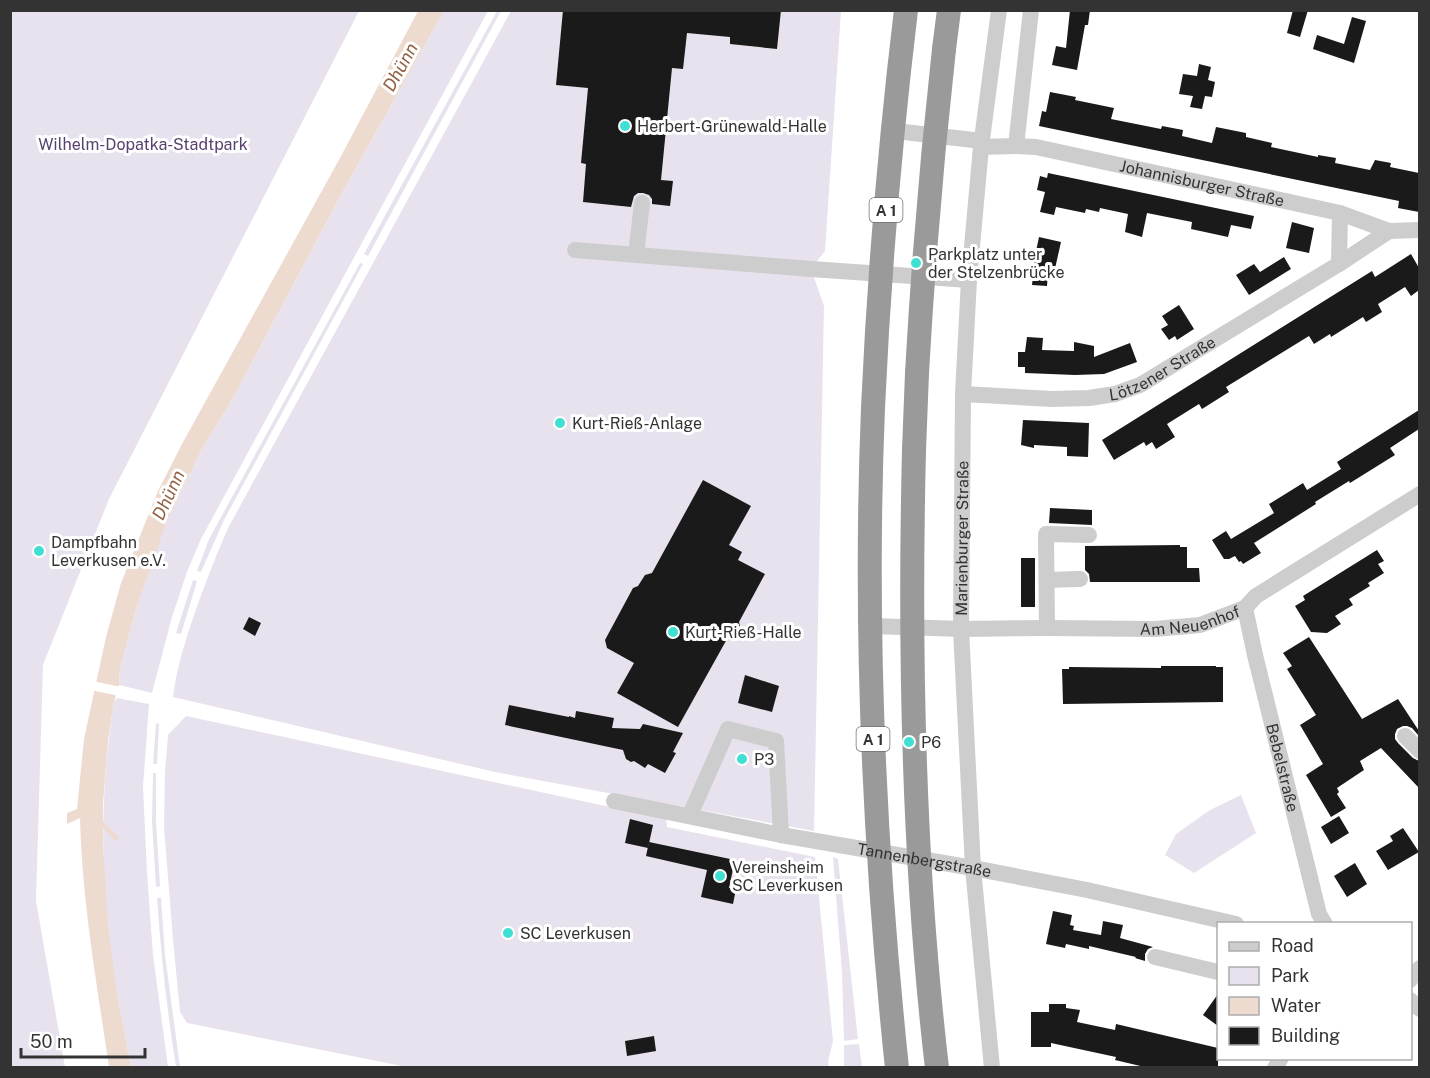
<svg xmlns="http://www.w3.org/2000/svg" width="1430" height="1078" viewBox="0 0 1430 1078" font-family="'Public Sans',sans-serif">
	<rect width="100%" height="100%" fill="#fff"/>
	<g fill="#e8e2ee">
		<path d="M10,11H359L109,499L43,665L36,901L65,1067H11Z"/>
		<path d="M444,11H488L201,539L187,572L172,617L152,693L119,685L120,669L136,609L151,564L167,521L203,447L232,400L342,193Z"/>
		<path d="M497,11H501L368,256L364,254Z"/>
		<path d="M511,11H841L825,251L811,269L824,306L814,831L495,772L173,697C176,672 183,648 191,624C202,591 214,560 228,528Z"/>
		<path d="M360,263L363,264L224,520L201,572L197,571L209,539L220,519Z"/>
		<path d="M193,580L197,581L181,634L176,633Z"/>
		<path d="M117,698L149,704L143,787L147,873L153,955L168,1067H131C122,1021 112,974 108,927C100,852 102,776 114,702Z"/>
		<path d="M186,716L666,819L667,827L815,857L833,1041L828,1062L829,1067H407L187,1023L180,1012L173,940L164,827L165,772L168,735Z"/>
		<path d="M156,723L159,724L157,764H153Z"/>
		<path d="M153,773H156V821L160,886L156,887L152,822Z"/>
		<path d="M1241,795L1256,833L1194,873L1165,855L1176,834L1210,810Z"/>
		<path d="M833,857L838,859L858,1039L844,1041L842,973Z"/>
		<path d="M157,898H161L165,955L180,1067H176C167,1011 161,955 157,898Z"/>
		<path d="M859,1044L862,1067H844V1045Z"/>
	</g>
	<path fill="#eddbd0" d="M418,11H444L342,193L232,400L203,447L167,521L136,609L120,669L119,685L114,702L108,741L103,804V844L108,926L118,1000L131,1067H109C97,985 82,902 80,818L67,824V813L77,809L84,739L106,637L121,583L158,491L182,444L340,158Z"/>
	<path fill="#fff" d="M92,681L121,687L120,696L90,690Z"/>
	<g fill="none" stroke-linecap="round" stroke-linejoin="round">
		<path stroke="#eddbd0" stroke-width="5" d="M98,820L116,838"/>
	</g>
	<g fill="#1a1a1a">
		<path d="M563,10H781L777,49L730,44V37L687,33L683,69L672,68L661,180L673,181L670,206L652,204V199L649,195L643,193H638L634,196L631,207L583,202L586,164L581,163L588,88L556,85Z"/>
		<path d="M1070,10H1090L1088,25H1085L1077,70L1052,65L1056,46L1066,48Z"/>
		<path d="M1293,10H1308L1300,37L1287,33Z"/>
		<path d="M1352,17L1366,21L1354,63L1313,49L1317,35L1344,44Z"/>
		<path d="M1199,64L1211,67L1208,80L1215,82L1212,97L1205,96L1202,109L1190,107L1193,96L1179,94L1183,74L1197,76Z"/>
		<path d="M1050,92L1076,97L1075,100L1114,108L1111,119L1161,129L1162,126L1183,130L1182,136L1212,143L1216,127L1246,133V137L1272,143L1271,147L1318,157V155L1336,158L1335,163L1370,170L1375,160L1391,163L1390,167L1419,173V212L1398,208L1399,201L1039,126L1042,111L1046,112Z"/>
		<path d="M1048,173L1254,216L1251,229L1231,225L1228,237L1191,229L1192,222L1147,213L1142,237L1125,232L1128,214L1100,208L1099,212L1086,209L1085,213L1056,207L1054,215L1040,212L1045,192L1037,190L1040,176L1047,178Z"/>
		<path d="M1292,222L1314,228L1309,253L1286,248Z"/>
		<path d="M1039,237L1061,242L1054,273L1048,272L1047,286L1032,285L1035,256Z"/>
		<path d="M1411,254L1419,268V290L1411,296L1405,287L1378,304L1382,312L1366,322L1363,317L1331,337L1330,334L1314,344L1309,336L1226,387L1229,392L1202,409L1199,404L1167,424L1175,437L1156,449L1152,442L1146,446L1144,442L1114,460L1102,440L1372,271L1375,277Z"/>
		<path d="M1284,257L1291,269L1249,295L1236,275L1254,264L1260,272Z"/>
		<path d="M1179,305L1194,329L1177,340L1175,336L1169,340L1161,329L1168,325L1162,316Z"/>
		<path d="M1027,337L1043,338L1042,350L1074,351V342L1094,346V357L1130,343L1137,362L1104,374L1075,375L1025,373V367H1018V352H1025Z"/>
		<path d="M1419,410V429L1390,448L1395,455L1350,483L1349,481L1315,502L1316,504L1254,543L1261,553L1243,564L1241,561L1239,562L1235,556L1229,559H1224L1212,540L1226,531L1231,539L1274,513L1269,504L1303,483L1307,490L1341,469L1337,462Z"/>
		<path d="M1023,420L1089,423L1088,457L1067,456V447L1034,445V448L1021,445Z"/>
		<path d="M703,480L751,506L729,545L742,552L738,560L765,574L739,622L740,626L731,641L727,639L678,727L617,693L634,663L607,648L605,640L633,588L638,586L645,575L652,573Z"/>
		<path d="M1050,508L1092,510V525L1049,523Z"/>
		<path d="M1180,545V547H1187V568H1199L1200,582H1090L1089,574L1085,570V546Z"/>
		<path d="M1377,550L1384,561L1378,564L1384,573L1368,583L1370,586L1349,599L1353,605L1335,616L1341,624L1327,633L1311,632L1295,606L1305,600L1303,596Z"/>
		<rect x="1021" y="558" width="14" height="49"/>
		<path d="M249,617L261,623L255,636L243,629Z"/>
		<path d="M1309,637L1362,719L1398,699L1419,731V736L1412,728L1407,726H1403L1397,729L1395,734V739L1398,743L1413,758L1419,761V788L1381,748L1360,761L1364,770L1337,788L1339,792L1337,794L1346,808L1331,817L1306,775L1323,764L1300,725L1316,715L1287,669L1292,666L1283,653Z"/>
		<path d="M1161,666H1216V667H1223V702L1063,704L1062,669H1069V667L1161,668Z"/>
		<path d="M745,675L779,686L772,712L738,703Z"/>
		<path d="M509,705L569,717V716L575,718L576,711L614,718L612,728L640,729L643,724L683,733L673,752L676,753L665,773L648,764L645,768L634,761L631,762L626,759L623,750L505,725Z"/>
		<path d="M1339,816L1349,833L1331,844L1321,827Z"/>
		<path d="M630,819L653,825L648,848L625,843Z"/>
		<path d="M1403,828L1419,852L1388,870L1376,851L1393,841L1390,836Z"/>
		<path d="M649,842L735,860L729,888L736,889L733,904L701,897L707,870L646,856Z"/>
		<path d="M1355,863L1367,884L1347,897L1334,876Z"/>
		<path d="M1053,911L1072,915L1070,925L1074,926L1073,930L1101,935L1103,921L1123,925L1120,938L1153,947L1148,949L1145,954V961L1135,958L1136,957L1089,946V949L1066,944L1065,948L1046,944Z"/>
		<path d="M1218,994V1026L1203,1015Z"/>
		<path d="M1049,1004H1066V1008L1080,1010L1077,1022L1115,1030L1116,1024L1218,1048V1068H1149L1115,1060L1116,1057L1051,1043V1047H1031V1012H1049Z"/>
		<path d="M654,1036L656,1051L627,1056L625,1041Z"/>
	</g>
	<g fill="none" stroke-linecap="round" stroke-linejoin="round">
		<g stroke="#cdcdcd" stroke-width="16">
			<path d="M904,132L982,141"/>
			<path d="M1016,146L1031,10"/>
			<path id="s1" d="M981,147L1016,146L1036,147L1340,213L1389,231L1420,230"/>
			<path d="M575,250L811,269L969,280"/>
			<path d="M636,255L642,203"/>
			<path d="M1339,264L1340,213"/>
			<path id="s2" d="M963,394L1052,399L1089,398L1115,394L1140,385L1339,264L1389,231"/>
			<path d="M1047,580L1080,579"/>
			<path id="s3" d="M1245,608L1255,655L1319,914L1325,924"/>
			<path id="s4" d="M873,626L961,629L1047,628L1155,629L1200,625L1245,608L1256,596L1420,494"/>
			<path d="M1047,628L1046,534L1089,535"/>
			<path d="M1405,736L1420,751"/>
			<path id="s5" d="M614,801L781,835L973,868L1087,890L1236,924"/>
			<path d="M690,815L728,729L776,741L781,835"/>
			<path d="M1155,957L1218,972"/>
			<path d="M1410,980L1420,968"/>
			<path d="M1410,1000L1420,1009"/>
			<path id="s6" d="M992,1068L973,868L961,629L963,394L969,280L981,147L999,10"/>
			<path d="M1275,1068L1281,1058"/>
		</g>
		<g stroke="#9a9a9a" stroke-width="24">
			<path d="M944,49L949,10"/>
			<path d="M914,450L917,373"/>
		</g>
		<g stroke="#9a9a9a" stroke-width="24">
			<path d="M917,373C923,265 932,157 944,49"/>
			<path d="M914,450C909,656 913,863 937,1068"/>
			<path d="M897,1068C874,849 864,628 873,408C879,275 890,143 906,10"/>
		</g>
	</g>
	<g fill="#3fdfd3" stroke="#fff" stroke-width="2">
		<circle cx="625" cy="126" r="6"/>
		<circle cx="916" cy="263" r="6"/>
		<circle cx="560" cy="423" r="6"/>
		<circle cx="39" cy="551" r="6"/>
		<circle cx="673" cy="632" r="6"/>
		<circle cx="909" cy="742" r="6"/>
		<circle cx="742" cy="759" r="6"/>
		<circle cx="720" cy="876" r="6"/>
		<circle cx="508" cy="933" r="6"/>
	</g>
	<g text-anchor="middle" dominant-baseline="central" stroke-width="6" stroke-linejoin="round" paint-order="stroke">
		<g fill="#fff" stroke="#707070" stroke-width="1.5">
			<rect x="869.5" y="198" width="33" height="24" rx="4.5"/>
			<rect x="856.5" y="727" width="33" height="24" rx="4.5"/>
		</g>
		<g font-size="15" font-weight="bold" fill="#333">
			<text x="886" y="210">A 1</text>
			<text x="873" y="739">A 1</text>
		</g>
		<g font-size="16" fill="#333" stroke="#fff" text-anchor="start">
			<text x="637" y="126">Herbert-Grünewald-Halle</text>
			<text x="928" y="254">Parkplatz unter<tspan x="928" dy="18">der Stelzenbrücke</tspan></text>
			<text x="572" y="423">Kurt-Rieß-Anlage</text>
			<text x="51" y="542">Dampfbahn<tspan x="51" dy="18">Leverkusen e.V.</tspan></text>
			<text x="685" y="632">Kurt-Rieß-Halle</text>
			<text x="921" y="742">P6</text>
			<text x="754" y="759">P3</text>
			<text x="732" y="867">Vereinsheim<tspan x="732" dy="18">SC Leverkusen</tspan></text>
			<text x="520" y="933">SC Leverkusen</text>
		</g>
		<g font-size="16" fill="#58416e" stroke="#fff">
			<text x="143" y="144">Wilhelm-Dopatka-Stadtpark</text>
		</g>
		<g font-size="16" fill="#333" stroke="#fff">
			<text stroke="none"><textPath href="#s1" startOffset="225">Johannisburger Straße</textPath></text>
			<text stroke="none"><textPath href="#s2" startOffset="206">Lötzener Straße</textPath></text>
			<text stroke="none"><textPath href="#s6" startOffset="531">Marienburger Straße</textPath></text>
			<text stroke="none"><textPath href="#s4" startOffset="318">Am Neuenhof</textPath></text>
			<text stroke="none"><textPath href="#s3" startOffset="164">Bebelstraße</textPath></text>
			<text stroke="none"><textPath href="#s5" startOffset="316">Tannenbergstraße</textPath></text>
		</g>
		<g font-size="18" font-style="italic" fill="#936142" stroke="#fff">
			<text transform="translate(400 67) rotate(-61)">Dhünn</text>
			<text transform="translate(168 495) rotate(-65)">Dhünn</text>
		</g>
	</g>
	<rect width="1430" height="1078" fill="none" stroke="#333333" stroke-width="24"/>
	<rect x="1217" y="922" width="195" height="138" fill="#ffffff" stroke="#adadad" stroke-width="1.5"/>
	<rect x="1229" y="942" width="30" height="9" fill="#cdcdcd" stroke="#adadad" stroke-width="1.5"/>
	<text x="1271" y="952" font-size="18" fill="#333333">Road</text>
	<rect x="1229" y="967" width="30" height="18" fill="#e8e2ee" stroke="#adadad" stroke-width="1.5"/>
	<text x="1271" y="982" font-size="18" fill="#333333">Park</text>
	<rect x="1229" y="997" width="30" height="18" fill="#eddbd0" stroke="#adadad" stroke-width="1.5"/>
	<text x="1271" y="1012" font-size="18" fill="#333333">Water</text>
	<rect x="1229" y="1027" width="30" height="18" fill="#1a1a1a" stroke="#adadad" stroke-width="1.5"/>
	<text x="1271" y="1042" font-size="18" fill="#333333">Building</text>
	<path d="M21 1048v9h124v-9" fill="none" stroke="#333333" stroke-width="3"/>
	<text x="30" y="1048" font-size="18" fill="#333333" stroke="#ffffff" stroke-width="4.5" paint-order="stroke">50 m</text>
</svg>
